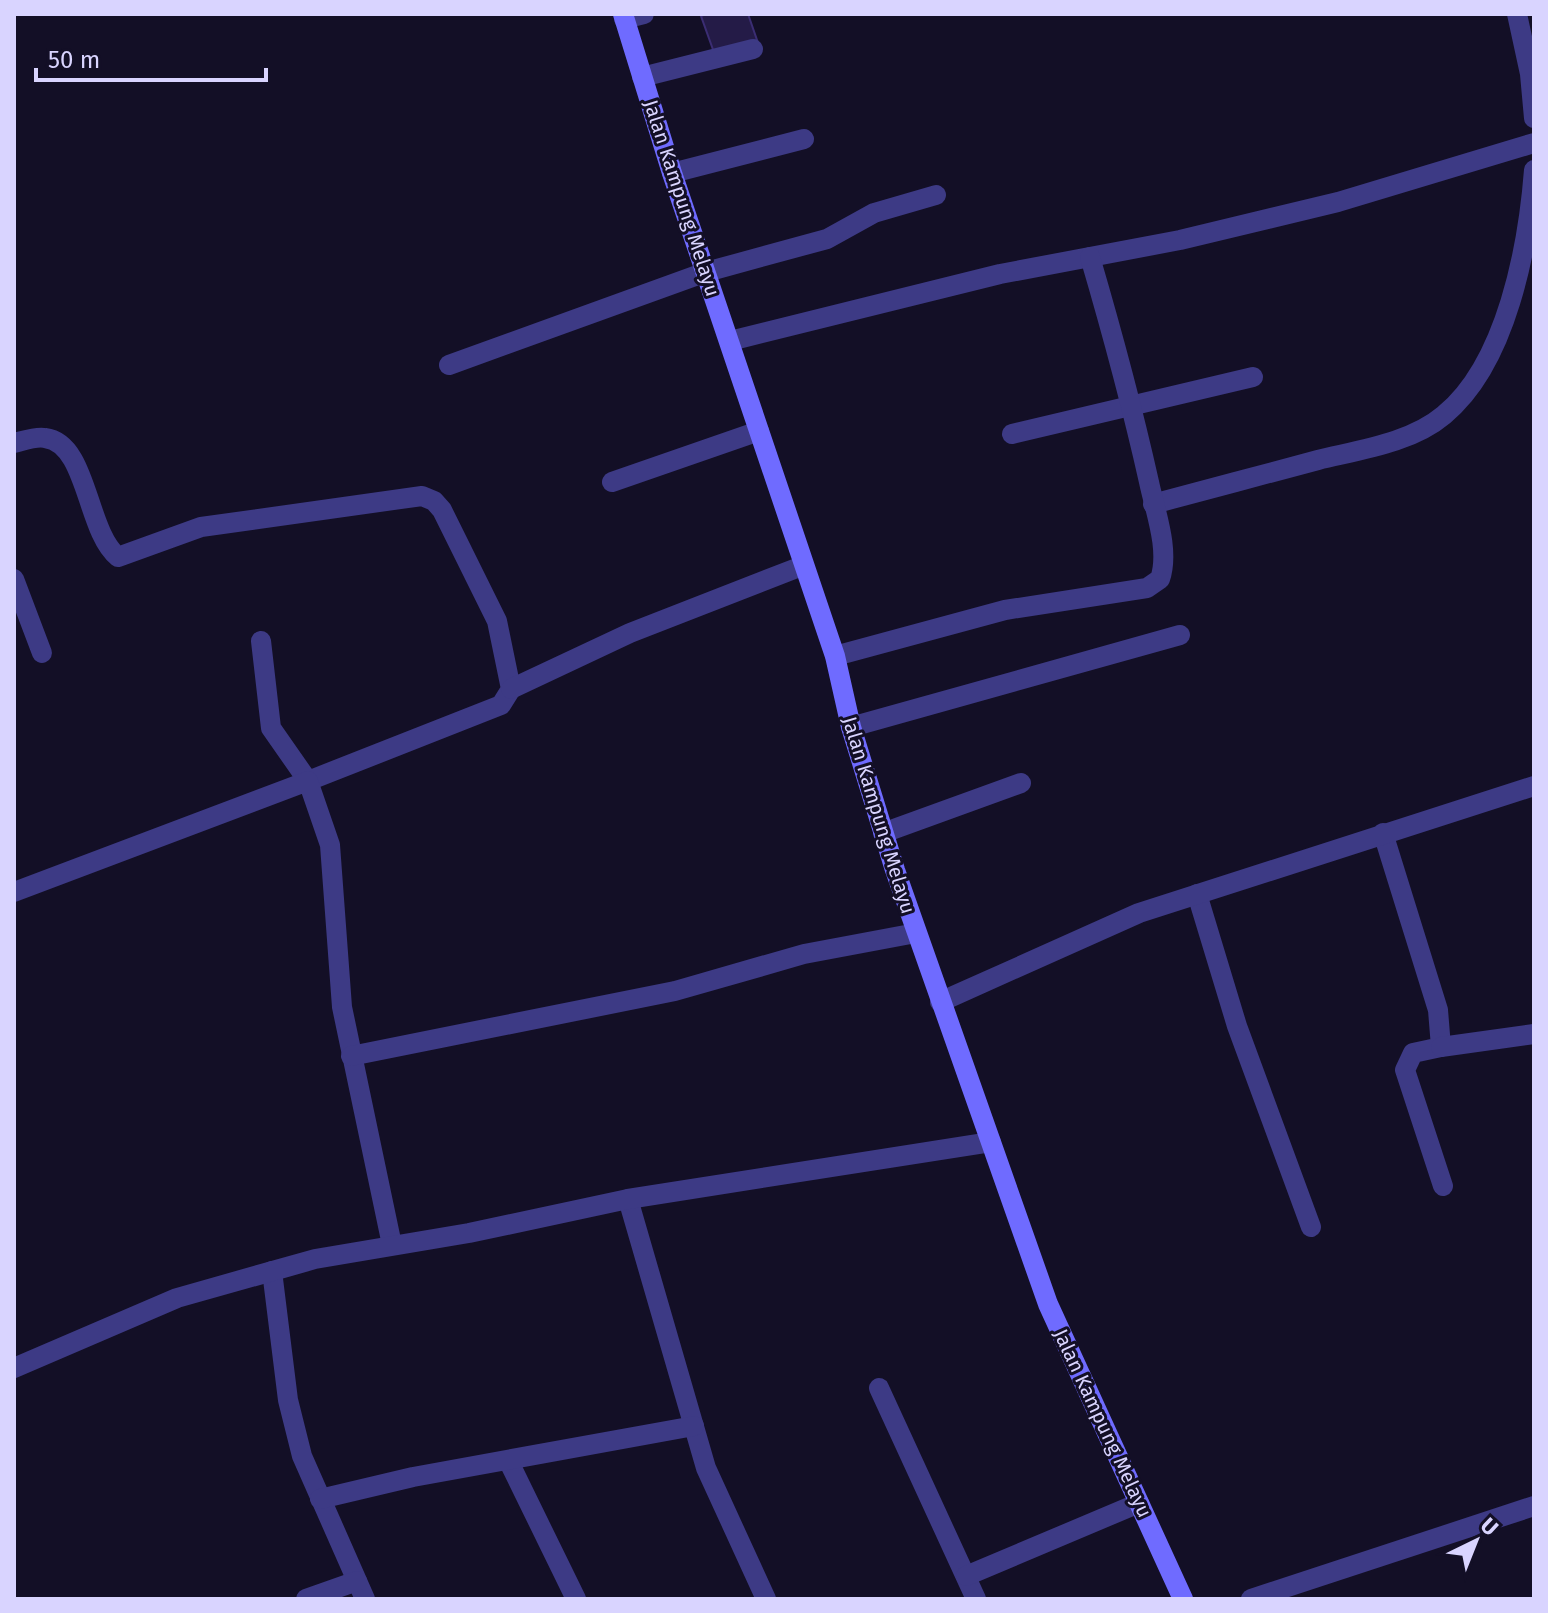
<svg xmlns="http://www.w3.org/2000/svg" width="1548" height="1613" viewBox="0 0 1548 1613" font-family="'Fira Sans',sans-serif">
	<rect width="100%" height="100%" fill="#130f26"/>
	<path fill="#241b47" stroke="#3b2d73" stroke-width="2" d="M706,14H748L758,43L716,58L701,16Z"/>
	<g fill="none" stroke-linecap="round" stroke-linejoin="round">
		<g stroke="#3d3a85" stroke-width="20">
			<path d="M1517,14L1530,74L1534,118"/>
			<path d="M624,19L644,14"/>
			<path d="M642,77L753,49"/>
			<path d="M672,173L804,139"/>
			<path d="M730,341L1000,274L1180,240L1338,202L1534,143"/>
			<path d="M449,365L706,272L827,239L874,213L936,195"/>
			<path d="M1012,434L1253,377"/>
			<path d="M14,443C23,441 36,436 45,438C88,443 86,531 118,557L201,527L422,496L434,501L442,510L497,621L511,689L501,705L308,781L271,728L261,641"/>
			<path d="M612,482L759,431"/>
			<path d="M1153,504C1208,489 1263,475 1318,460C1359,450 1411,443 1444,415C1507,363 1528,247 1534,170"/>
			<path d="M14,579L42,653"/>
			<path d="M835,656L1005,610L1147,588L1160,579C1170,550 1155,511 1149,482C1132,406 1112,332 1090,257"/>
			<path d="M511,689L630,633L802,566"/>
			<path d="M851,727L1180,635"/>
			<path d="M883,833L1021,783"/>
			<path d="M1383,833L1438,1010L1441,1047L1413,1053L1405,1070L1443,1186"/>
			<path d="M14,892L308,781L330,845L342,1007L392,1245"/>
			<path d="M1197,894L1237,1026L1311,1227"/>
			<path d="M940,1002L1139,913L1534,786"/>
			<path d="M1441,1047L1534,1034"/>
			<path d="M351,1056L675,991L804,954L916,933"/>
			<path d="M628,1199L706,1468L766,1599"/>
			<path d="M272,1271L288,1400L302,1456L365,1599"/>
			<path d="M14,1368L177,1298L315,1259L469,1233L628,1199L991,1142"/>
			<path d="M879,1388L976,1599"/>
			<path d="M509,1462L576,1599"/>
			<path d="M320,1499L413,1477L694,1426"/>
			<path d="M966,1576L1139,1503"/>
			<path d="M306,1599L357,1581"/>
			<path d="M1251,1599L1534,1506"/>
		</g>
		<path stroke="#6f6bff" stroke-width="20" d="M623,14L672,173L835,656L851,727L895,870L1048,1304L1183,1599"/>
	</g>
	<g text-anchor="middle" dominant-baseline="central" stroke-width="6" stroke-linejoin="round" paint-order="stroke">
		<g font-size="20" fill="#d9d4ff" stroke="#130f26">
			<text transform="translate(682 198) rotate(72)">Jalan Kampung Melayu</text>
			<text transform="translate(879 815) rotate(73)">Jalan Kampung Melayu</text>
			<text transform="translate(1103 1423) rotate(65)">Jalan Kampung Melayu</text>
		</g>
	</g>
	<rect width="1548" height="1613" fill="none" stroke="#d9d4ff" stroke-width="32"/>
	<g transform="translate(1476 1541) rotate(43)" stroke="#130f26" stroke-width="6" paint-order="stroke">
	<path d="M0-6L14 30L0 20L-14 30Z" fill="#d9d4ff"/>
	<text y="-12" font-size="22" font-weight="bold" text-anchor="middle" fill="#d9d4ff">U</text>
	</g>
	<path d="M36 68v12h230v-12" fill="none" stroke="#d9d4ff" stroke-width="4"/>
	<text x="48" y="68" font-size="24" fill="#d9d4ff" stroke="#130f26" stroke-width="6" paint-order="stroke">50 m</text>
</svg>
